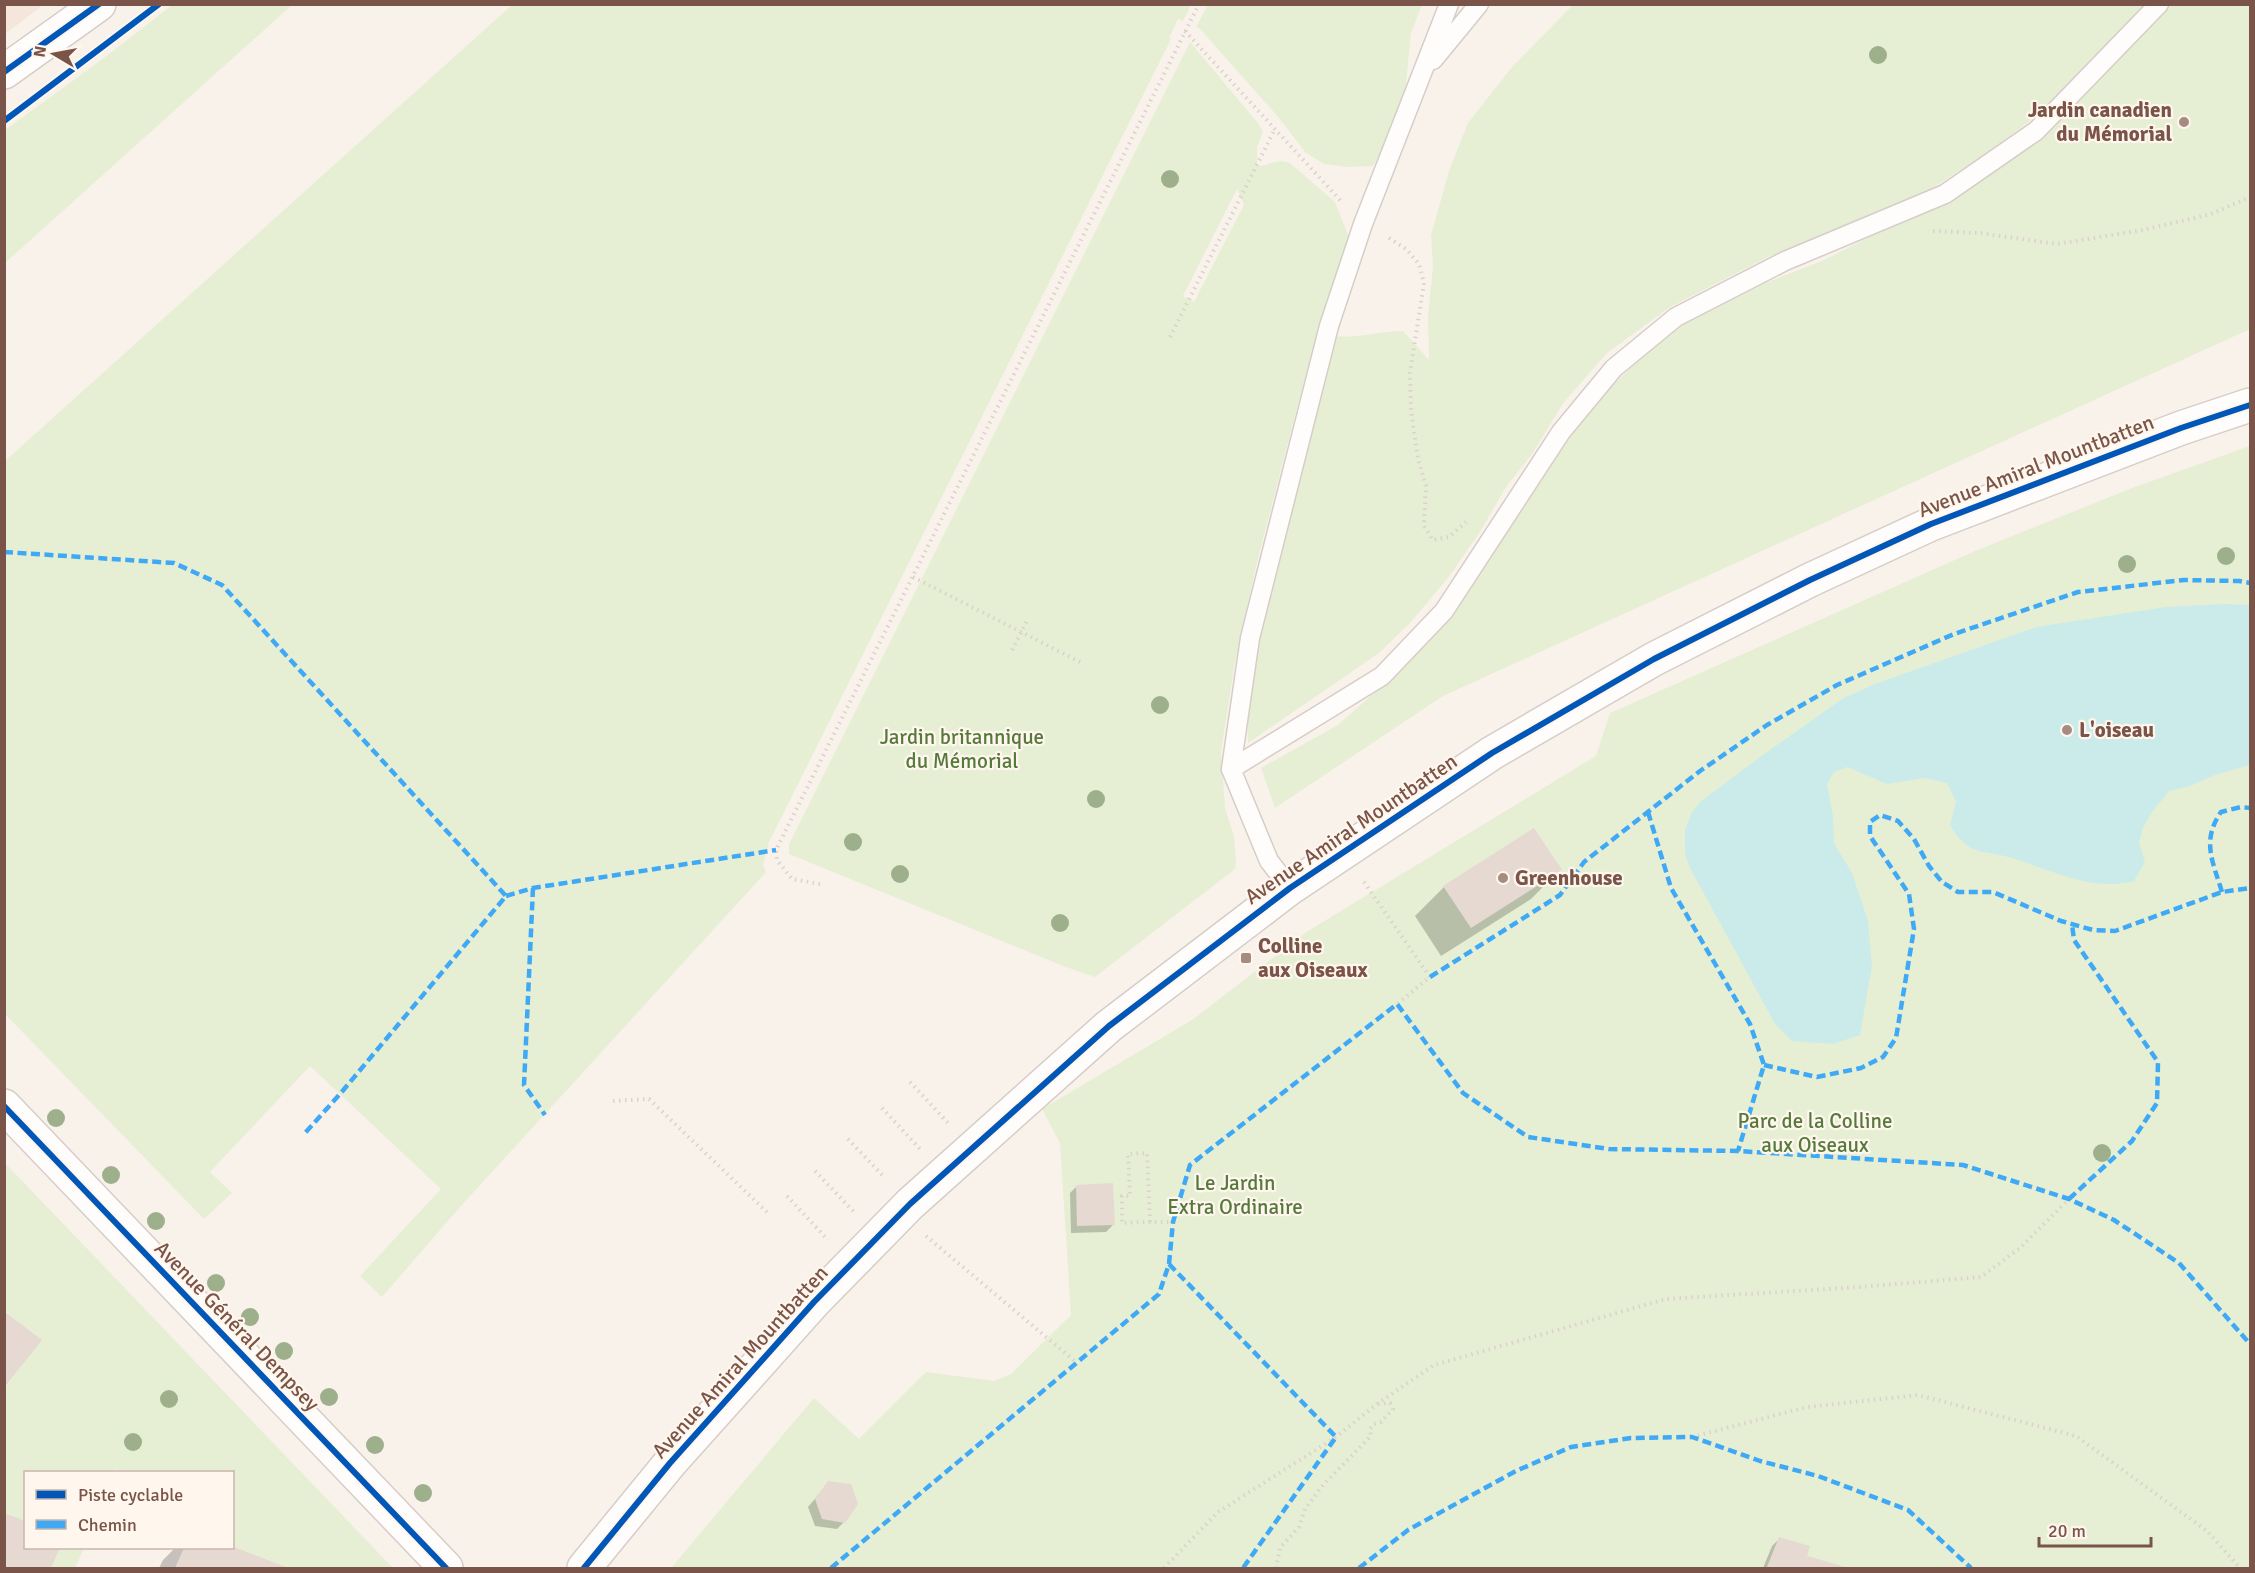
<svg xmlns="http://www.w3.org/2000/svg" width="2255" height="1573" viewBox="0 0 2255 1573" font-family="Signika,sans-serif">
	<rect width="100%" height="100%" fill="#f8f2eb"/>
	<path fill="#f4e6db" d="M5,4H43V5L5,34Z"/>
	<g fill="#e6efd4" fill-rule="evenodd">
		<path d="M172,5H292L5,263V130L104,58Z"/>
		<path d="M512,5H1191L1183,21L1178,19L1169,38L1171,39L769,842L763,865L766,872L460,1207L382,1297L360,1276L441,1189L310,1066L210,1172L232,1193L204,1219L5,1014V461Z"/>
		<path d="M1208,5H1422L1411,33L1405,94L1398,121L1373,166L1348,167L1324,164L1306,153L1279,118L1200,29L1196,27Z"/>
		<path d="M1573,5H2151L2052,104L1990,151L1931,189L1861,223L1791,251L1770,256L1670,307L1607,353L1564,402L1532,454L1506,487L1480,532L1448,578L1410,623L1379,653L1248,743L1247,716L1256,647L1334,336C1357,339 1379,331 1403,331L1429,360L1428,316L1433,267L1431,235L1450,168L1468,123L1512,67Z"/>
		<path d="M2169,5H2250V329L1443,696L1275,808L1261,768L1338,725L1408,663L1467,593L1535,488L1589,410L1641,357L1683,323L1737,294L1822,261L1949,197L2145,31Z"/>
		<path d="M1190,42L1257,122L1263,132L1257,147V166C1271,166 1273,158 1290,163L1335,202L1350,240L1328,296L1298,404L1257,562L1235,662L1221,751L1225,808L1234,836L1236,860L1235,869L1095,977L1063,966L789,854V844ZM1237,189L1244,205L1194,302L1183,296Z"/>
		<path d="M2250,446V1568H671L814,1398L859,1439L926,1372L994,1381L1011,1374L1071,1315L1060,1143L1042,1109L1192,1020L1308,931L1596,756L1610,713L1975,551L2132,488Z"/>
		<path d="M4,1162L393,1568H289L233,1546L232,1472H125L115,1469L114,1472H26L25,1521L5,1513V1388L41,1340L5,1311Z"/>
		<path d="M60,1548H84L75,1568H51Z"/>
	</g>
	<path fill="#cbebea" d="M2224,604L2250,605V765L2215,775L2190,786L2169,791L2152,812L2143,828L2139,843L2145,862L2134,881C2088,893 2048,867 2004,856C1993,853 1978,853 1968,846C1960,841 1955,833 1950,825L1956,802L1947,783L1924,778L1887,784L1847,767L1834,772L1827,784L1833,816L1834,843L1852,873L1868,921L1872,966L1860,1035L1833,1044L1792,1041L1775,1024L1690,868L1685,854V830L1692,812L1700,802L1760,757L1842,699L1872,685L2036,627L2166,607Z"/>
	<g fill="#0003">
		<path d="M1560,870L1531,899L1441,956L1415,916L1444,887Z"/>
		<path d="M1077,1186L1113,1225L1106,1232L1071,1233L1070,1193Z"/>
		<path d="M829,1482L844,1522L837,1529L815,1526L808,1507Z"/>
		<path d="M4,1514L26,1548H59L50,1568H4Z"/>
		<path d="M1779,1539L1806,1558L1846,1568H1763L1772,1546Z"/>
		<path d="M232,1547L285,1568H159L163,1560L175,1548Z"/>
	</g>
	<g fill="#e5d9d2">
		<path d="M1534,828L1562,870L1471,928L1443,886Z"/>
		<path d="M1113,1183L1115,1225L1077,1226L1076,1185Z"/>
		<path d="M4,1311L42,1340L4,1388Z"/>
		<path d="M828,1481L851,1484L858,1504L845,1523L822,1519L815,1499Z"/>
		<path d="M4,1513L26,1521V1548H60L51,1568H4Z"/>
		<path d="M1779,1537L1810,1546L1807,1556L1849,1568L1767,1567Z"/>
		<path d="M232,1546L289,1568H175L184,1548H232Z"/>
	</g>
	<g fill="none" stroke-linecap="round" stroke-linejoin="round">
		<defs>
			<g id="service">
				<path d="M1433,60L1479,4"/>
				<path d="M1231,769L1382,676L1444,611L1561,432L1614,368L1676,317L1785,261L1945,194L2036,131L2159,4"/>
				<path d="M1290,888L1269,861L1231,769L1250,638L1329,326L1363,224L1449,4"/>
			</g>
			<g id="tertiary">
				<path d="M4,72L99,4"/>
				<path d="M4,1106L446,1568"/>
				<path d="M584,1568L670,1463L814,1302L910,1204L1109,1026L1290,888L1492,753L1654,659L1810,580L1931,524L2181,428L2250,405"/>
			</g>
		</defs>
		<use href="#service" stroke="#d7cdc8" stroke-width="21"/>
		<use href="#tertiary" stroke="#d7cdc8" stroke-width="36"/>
		<g stroke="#dcd1cd" stroke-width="4" stroke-dasharray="1.5 4.5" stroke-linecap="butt">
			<path d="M1185,31L1341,201"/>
			<path d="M1933,231L1979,233L2057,244L2143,230L2211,214L2250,197"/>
			<path d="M1389,238L1406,249L1419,264L1424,283L1410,373L1411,410L1418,459L1426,486L1424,526L1433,540L1449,537L1466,522"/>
			<path d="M1170,337L1275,129"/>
			<path d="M913,577L1084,664"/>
			<path d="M1012,650L1028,619"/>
			<path d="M1364,882L1430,977L1397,1004"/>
			<path d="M820,884L792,879L777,860L776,850L1199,4"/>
			<path d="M910,1082L948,1123"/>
			<path d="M613,1101L649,1099L769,1214"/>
			<path d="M882,1108L920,1149"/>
			<path d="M848,1139L885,1178"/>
			<path d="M815,1171L854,1212"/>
			<path d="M787,1196L828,1240"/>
			<path d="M1150,1222L1147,1153L1128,1154L1130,1196H1122V1223C1139,1222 1156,1222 1173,1222"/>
			<path d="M926,1236L1077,1363"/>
			<path d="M1692,1437L1807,1407L1918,1395L2076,1436L2207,1531L2240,1568"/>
			<path d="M1164,1568L1218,1512L1336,1437L1377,1404L1434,1365L1666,1299L1860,1287L1981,1277L2020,1248L2069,1199"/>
			<path d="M1276,1568L1280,1548L1299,1527L1305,1509L1323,1485L1371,1436L1370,1429L1374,1424L1381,1422L1393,1409L1390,1403L1378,1404"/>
		</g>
		<use href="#service" stroke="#fefdfc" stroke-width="18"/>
		<use href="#tertiary" stroke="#fefdfc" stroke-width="33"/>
		<g stroke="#3fa9f5" stroke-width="4.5" stroke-dasharray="9 4.5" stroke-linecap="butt">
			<path d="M4,552L174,563L222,585L506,896L340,1094L305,1133"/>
			<path d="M1648,812L1671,888L1750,1024L1764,1065L1738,1151"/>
			<path d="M533,888L524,1085L545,1115"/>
			<path d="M2222,892C2213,862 2201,841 2221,812L2241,807L2250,808"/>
			<path d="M506,896L533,888L776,850"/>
			<path d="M1430,977L1560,895L1584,862L1700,771L1767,725L1837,685L1954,634L2078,592L2184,580L2239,581L2250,583"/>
			<path d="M1764,1065L1817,1077L1861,1068L1883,1057L1896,1038L1914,929L1909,894L1870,836V822L1880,815L1898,821L1914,839L1929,866L1942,882L1958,892H1993L2061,921L2093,930L2115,931L2222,892L2250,888"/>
			<path d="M2069,1199L2132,1141L2157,1103L2158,1062L2074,940L2072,924"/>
			<path d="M1169,1264L1336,1437L1243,1568"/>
			<path d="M831,1568L1159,1294L1169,1264L1173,1222L1190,1165L1397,1004L1463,1093L1528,1137L1609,1149L1738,1151L1963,1165L2069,1199L2114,1220L2179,1263L2250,1344"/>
			<path d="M1359,1568L1408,1530L1516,1471L1571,1447L1631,1438L1692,1437L1760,1461L1818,1476L1908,1510L1971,1568"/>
		</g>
		<defs>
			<g id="cycleway">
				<path d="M4,72L99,4"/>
				<path d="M4,121L159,4"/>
				<path d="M4,1106L446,1568"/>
				<path d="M584,1568L670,1463L814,1302L910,1204L1109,1026L1290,888L1492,753L1654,659L1810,580L1931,524L2181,428L2250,405"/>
			</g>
		</defs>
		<use href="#cycleway" stroke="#fff6ed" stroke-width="10"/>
		<use href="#cycleway" stroke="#0057b8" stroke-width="6"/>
	</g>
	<g fill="#9eb08b">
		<circle cx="1878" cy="55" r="9"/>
		<circle cx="1170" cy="179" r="9"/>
		<circle cx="2226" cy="556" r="9"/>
		<circle cx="2127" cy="564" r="9"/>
		<circle cx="1160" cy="705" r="9"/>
		<circle cx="1096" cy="799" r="9"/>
		<circle cx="853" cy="842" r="9"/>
		<circle cx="900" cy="874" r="9"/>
		<circle cx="1060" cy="923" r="9"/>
		<circle cx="56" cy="1118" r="9"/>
		<circle cx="2102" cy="1153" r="9"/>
		<circle cx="111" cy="1175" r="9"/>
		<circle cx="156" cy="1221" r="9"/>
		<circle cx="216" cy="1283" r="9"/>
		<circle cx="250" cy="1317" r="9"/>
		<circle cx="284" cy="1351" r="9"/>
		<circle cx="329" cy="1397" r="9"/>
		<circle cx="169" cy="1399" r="9"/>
		<circle cx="133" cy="1442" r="9"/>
		<circle cx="375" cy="1445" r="9"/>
		<circle cx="423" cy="1493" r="9"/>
	</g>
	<g fill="#a68b81" stroke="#fff6ed" stroke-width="2">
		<circle cx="2184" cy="122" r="6"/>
		<circle cx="2067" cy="730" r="6"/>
		<circle cx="1503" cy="878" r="6"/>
		<rect x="1240" y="952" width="12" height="12" rx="3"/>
	</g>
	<g text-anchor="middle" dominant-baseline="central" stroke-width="4.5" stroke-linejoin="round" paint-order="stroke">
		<g font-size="21" font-weight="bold" fill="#7a5448" stroke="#fff6ed" text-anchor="start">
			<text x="2172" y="110" text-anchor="end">Jardin canadien<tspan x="2172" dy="24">du Mémorial</tspan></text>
			<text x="2079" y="730">L'oiseau</text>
			<text x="1515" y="878">Greenhouse</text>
			<text x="1258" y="946">Colline<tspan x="1258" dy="24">aux Oiseaux</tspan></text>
		</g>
		<g font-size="21" fill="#7a5448" stroke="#fff6ed">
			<text transform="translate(2036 466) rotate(-21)">Avenue Amiral Mountbatten</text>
			<text transform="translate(1351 829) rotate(-34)">Avenue Amiral Mountbatten</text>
			<text transform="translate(237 1326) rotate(46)">Avenue Général Dempsey</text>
			<text transform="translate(740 1362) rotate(-48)">Avenue Amiral Mountbatten</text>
		</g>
		<g font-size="21" fill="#557a3c" stroke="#fff6ed">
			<text x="962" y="737">Jardin britannique<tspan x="962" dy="24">du Mémorial</tspan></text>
			<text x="1815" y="1121">Parc de la Colline<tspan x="1815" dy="24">aux Oiseaux</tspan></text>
			<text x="1235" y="1183">Le Jardin<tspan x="1235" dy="24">Extra Ordinaire</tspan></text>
		</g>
	</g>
	<rect width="2255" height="1573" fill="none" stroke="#7a5448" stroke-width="12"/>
	<rect x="24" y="1471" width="210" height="78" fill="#fff6ed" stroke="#cab5ab" stroke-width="1.5"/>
	<rect x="36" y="1490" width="30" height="9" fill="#0057b8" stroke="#cab5ab" stroke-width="1.5"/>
	<text x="78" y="1501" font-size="18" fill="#7a5448">Piste cyclable</text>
	<rect x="36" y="1520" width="30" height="9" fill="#3fa9f5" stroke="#cab5ab" stroke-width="1.5"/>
	<text x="78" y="1531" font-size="18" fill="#7a5448">Chemin</text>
	<g transform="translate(54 54) rotate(280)" stroke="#fff6ed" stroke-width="4.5" paint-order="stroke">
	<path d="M0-4.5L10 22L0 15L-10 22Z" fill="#7a5448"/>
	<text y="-9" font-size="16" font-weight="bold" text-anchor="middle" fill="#7a5448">N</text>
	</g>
	<path d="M2039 1537v9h112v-9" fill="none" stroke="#7a5448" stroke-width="3"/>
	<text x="2048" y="1537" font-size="18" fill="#7a5448" stroke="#fff6ed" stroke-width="4.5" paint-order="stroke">20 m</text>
</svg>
